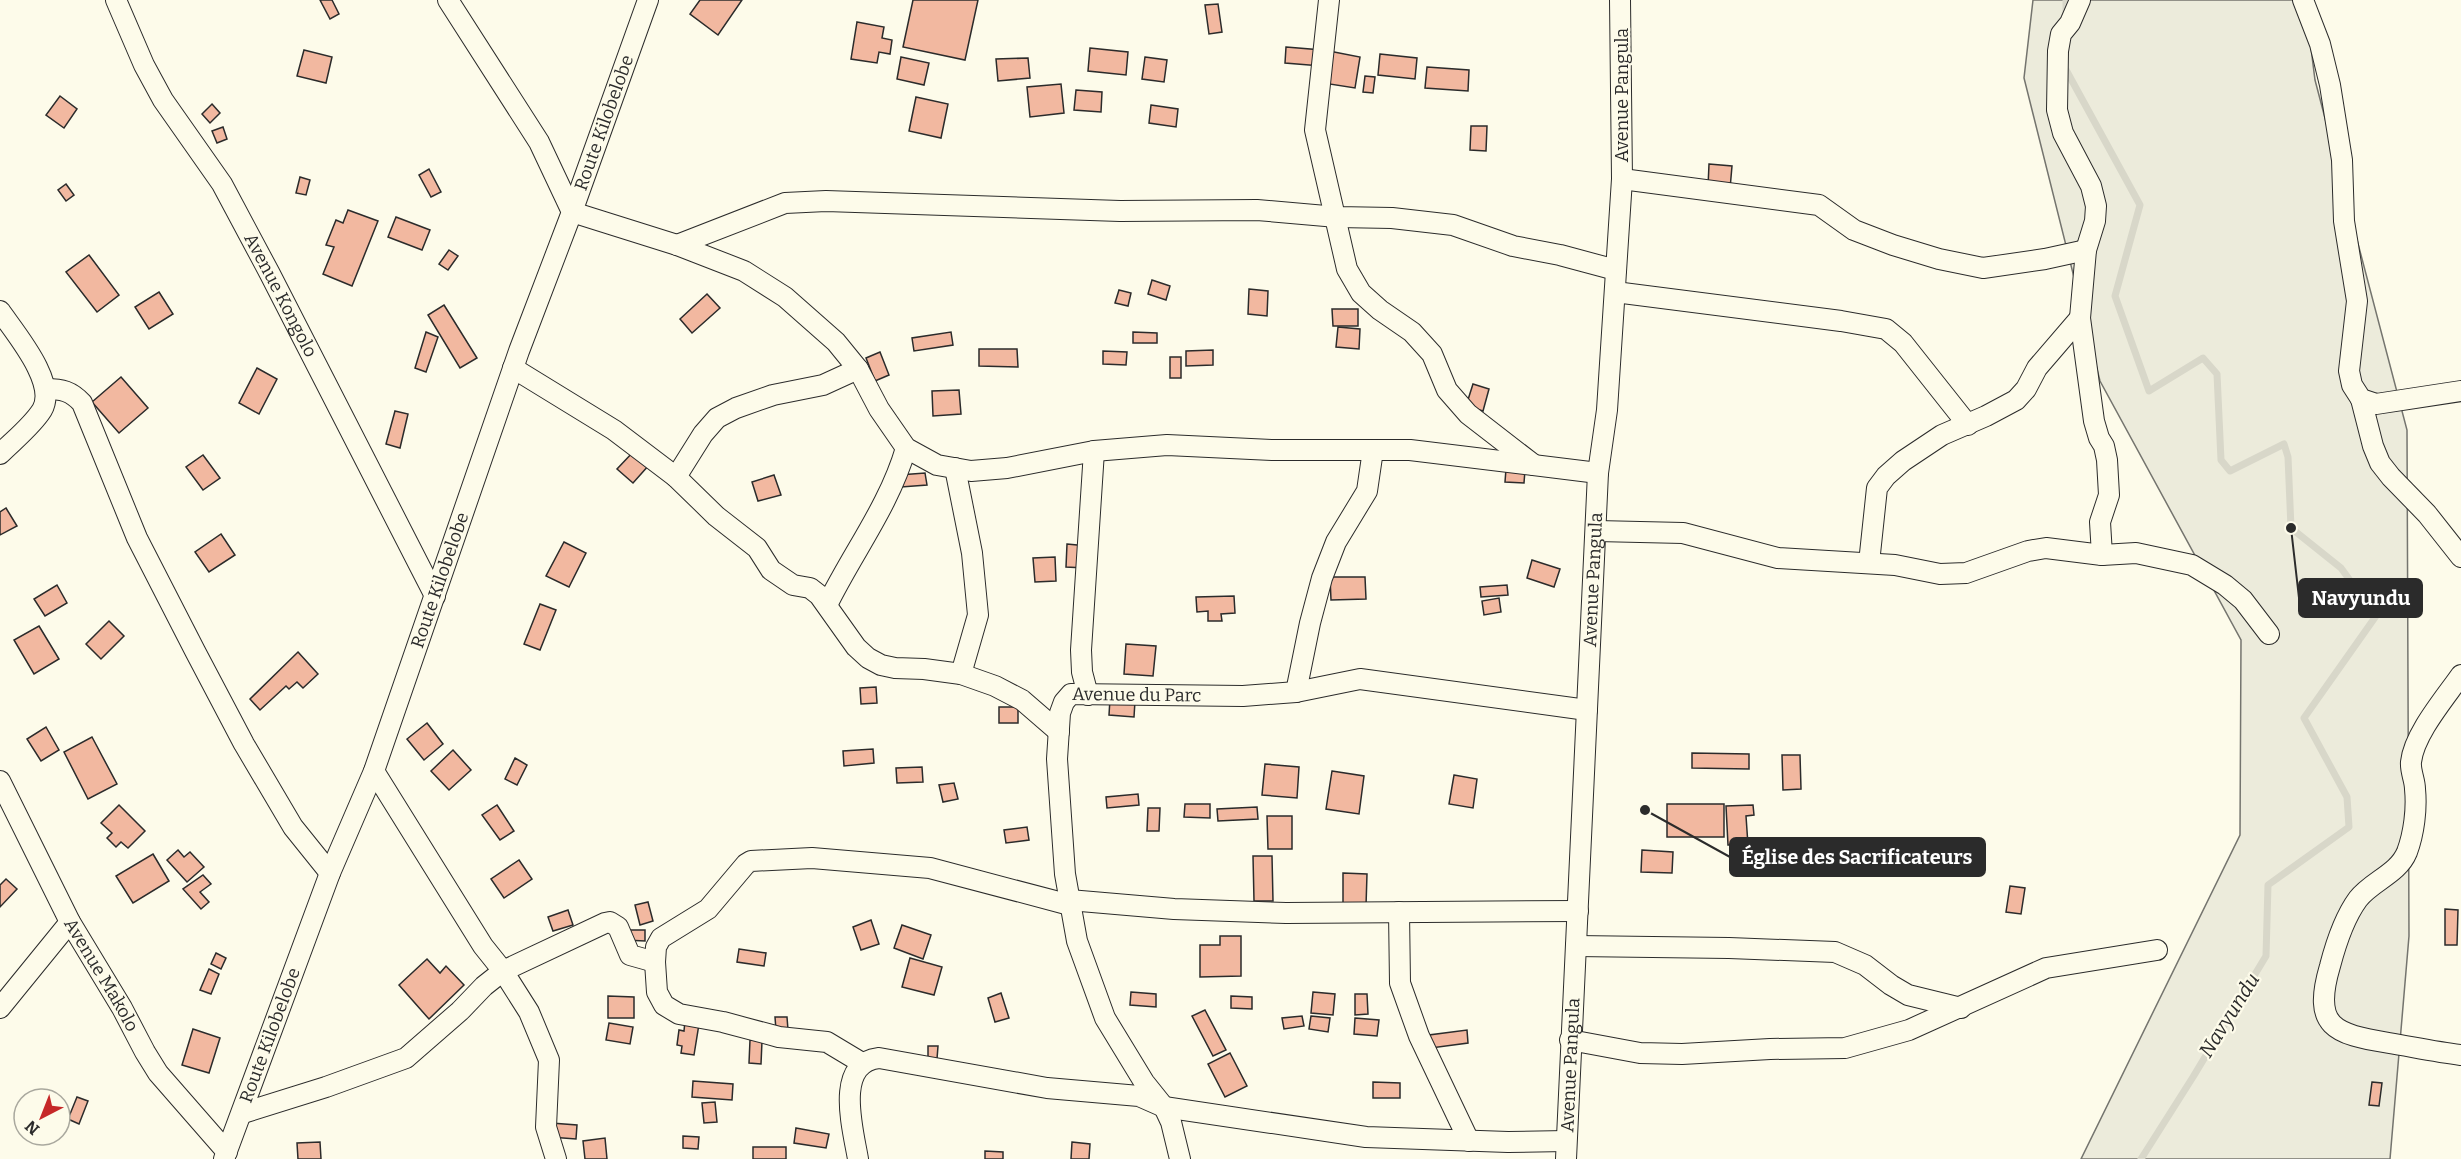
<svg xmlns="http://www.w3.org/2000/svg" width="2461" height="1159" viewBox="0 0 2461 1159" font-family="Bitter,serif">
	<rect width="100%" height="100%" fill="#fdfbea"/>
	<path fill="#ecebdb" stroke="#74746e" stroke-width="1.5" d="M2033,0H2305L2315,80L2407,430L2409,936L2390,1159H2081L2240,835L2241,640L2100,381L2024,78Z"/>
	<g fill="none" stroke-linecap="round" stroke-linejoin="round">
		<g stroke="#d8d7c9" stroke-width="7">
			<path d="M2066,15V0"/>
			<path d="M2065,68L2140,205L2115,296L2149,391L2203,358L2217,374L2221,460L2230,471L2284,444L2288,457L2291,528L2341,568L2376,616L2304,718L2347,797L2349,827L2268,885L2266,956L2193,1077L2141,1159"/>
		</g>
	</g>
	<g fill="#f2b8a0" stroke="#2b2b2b" stroke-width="1.5">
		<path d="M320,0H332L339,14L330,19Z"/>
		<path d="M700,0H742L718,35L690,14Z"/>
		<path d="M913,0H978L965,60L903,47Z"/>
		<path d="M1218,4L1222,32L1209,34L1205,5Z"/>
		<path d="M857,22L884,27L882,38L892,40L890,54L879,52L877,63L851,59Z"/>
		<path d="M1286,47L1322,50L1321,66L1285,63Z"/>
		<path d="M1090,48L1128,52L1126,75L1088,71Z"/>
		<path d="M304,50L332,57L326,83L297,76Z"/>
		<path d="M1329,51L1360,57L1355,88L1323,83Z"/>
		<path d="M1380,54L1417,58L1415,79L1378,75Z"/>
		<path d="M901,57L929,63L924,85L897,79Z"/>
		<path d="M1145,57L1167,60L1164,82L1142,79Z"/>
		<path d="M1028,58L1030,78L998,81L996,59Z"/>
		<path d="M1427,67L1469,70L1468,91L1425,88Z"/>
		<path d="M1365,76L1375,77L1373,93L1363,92Z"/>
		<path d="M1061,84L1064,113L1030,117L1027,87Z"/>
		<path d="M1076,90L1102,92L1101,112L1074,110Z"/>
		<path d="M60,96L77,109L64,128L46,115Z"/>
		<path d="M916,97L948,104L941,138L909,131Z"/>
		<path d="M212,104L220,113L210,123L202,114Z"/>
		<path d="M1151,105L1178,109L1176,127L1149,123Z"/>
		<path d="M1471,126H1487L1486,151L1470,150Z"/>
		<path d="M223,127L227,139L217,143L212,131Z"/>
		<path d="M1709,164L1732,166L1730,189L1708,187Z"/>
		<path d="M429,169L441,192L431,197L419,175Z"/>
		<path d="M300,177L310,180L306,195L296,193Z"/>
		<path d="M66,184L74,195L66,201L58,190Z"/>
		<path d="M348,210L378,221L352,286L323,274L334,247L326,245L336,220L343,223Z"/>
		<path d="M396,217L430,230L422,250L388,237Z"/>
		<path d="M449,250L458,256L448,270L439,264Z"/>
		<path d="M89,255L119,295L97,312L66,272Z"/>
		<path d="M1152,280L1170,286L1166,300L1148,294Z"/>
		<path d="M1249,289L1268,291L1267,316L1248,314Z"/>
		<path d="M1119,290L1131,293L1128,306L1115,303Z"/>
		<path d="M159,292L173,314L149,329L135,307Z"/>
		<path d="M707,294L720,308L692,333L680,319Z"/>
		<path d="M444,305L477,358L460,368L428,315Z"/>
		<path d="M1332,309H1358V326H1333Z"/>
		<path d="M1338,327L1360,329L1359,349L1336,347Z"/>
		<path d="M426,332L438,337L426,372L415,368Z"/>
		<path d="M951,332L953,345L914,351L912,338Z"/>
		<path d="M1133,332L1157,333V343H1133Z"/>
		<path d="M979,349H1017L1018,367L979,366Z"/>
		<path d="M1213,350V365L1186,366V351Z"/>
		<path d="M1103,351L1127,352L1126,365L1103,364Z"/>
		<path d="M880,352L889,375L875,381L866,358Z"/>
		<rect x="1170" y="357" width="11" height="21"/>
		<path d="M257,368L277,379L259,414L239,403Z"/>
		<path d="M121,377L148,408L119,433L92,402Z"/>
		<path d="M1473,384L1489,389L1483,411L1466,406Z"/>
		<path d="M959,390L961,414L933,416L932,391Z"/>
		<path d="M395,411L408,414L400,448L386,444Z"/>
		<path d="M634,451L649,465L633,483L617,469Z"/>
		<path d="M203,455L220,478L203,490L186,467Z"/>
		<path d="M1506,469L1525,470L1524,483L1505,482Z"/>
		<path d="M925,473L927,485L901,487L899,475Z"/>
		<path d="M774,475L781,495L758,501L752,482Z"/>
		<path d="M6,508L17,526L0,535V512Z"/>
		<path d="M221,534L235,555L209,572L195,552Z"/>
		<path d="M564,542L586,553L569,587L546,576Z"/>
		<path d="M1067,544L1087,546L1085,568L1066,567Z"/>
		<path d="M1055,557L1056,581L1035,582L1033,558Z"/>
		<path d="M1532,560L1560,569L1554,587L1527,578Z"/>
		<path d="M1330,577H1365L1366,599L1331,600Z"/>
		<path d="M57,585L67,603L45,616L34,599Z"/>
		<path d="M1507,585L1508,595L1481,597L1480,587Z"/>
		<path d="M1234,596L1235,613L1221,614L1222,621H1208V611L1197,612L1196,597Z"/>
		<path d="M1499,598L1501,612L1484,615L1482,601Z"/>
		<path d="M540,604L556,610L540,650L524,644Z"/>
		<path d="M109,621L124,636L101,659L86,644Z"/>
		<path d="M39,626L59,659L34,674L14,640Z"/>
		<path d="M1126,644L1156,646L1153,676L1124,674Z"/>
		<path d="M298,652L318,674L303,688L297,682L289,689L286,686L260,710L250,699Z"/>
		<path d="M876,687L877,703L861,704L860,688Z"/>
		<path d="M1110,699L1135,701L1134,717L1109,715Z"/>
		<rect x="999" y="707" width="19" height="16"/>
		<path d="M427,723L443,744L424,760L407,739Z"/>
		<path d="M46,727L59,750L41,761L27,739Z"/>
		<path d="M92,737L117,784L88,799L64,752Z"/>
		<path d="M873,749L874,763L844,766L843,751Z"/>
		<path d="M453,750L471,770L449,790L431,771Z"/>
		<path d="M1692,753L1749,754V769L1692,768Z"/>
		<path d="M1782,755H1800L1801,789L1783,790Z"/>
		<path d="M515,758L527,765L517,785L505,779Z"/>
		<path d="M1265,764L1299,767L1297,798L1262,795Z"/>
		<path d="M922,767L923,782L897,783L896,768Z"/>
		<path d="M1332,771L1364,776L1359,814L1326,809Z"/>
		<path d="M1454,775L1477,779L1473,808L1449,804Z"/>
		<path d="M954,783L958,799L943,802L939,785Z"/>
		<path d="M1138,794L1139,805L1107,808L1106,797Z"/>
		<path d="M1185,804H1210V818L1184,817Z"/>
		<rect x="1667" y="804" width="57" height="33"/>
		<path d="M119,805L145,831L128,848L121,842L116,847L107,838L112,833L101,823Z"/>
		<path d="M497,805L514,831L500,840L482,815Z"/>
		<path d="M1753,805L1754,815L1746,816L1748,845H1728L1726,806Z"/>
		<path d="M1257,807L1258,819L1218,821L1217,809Z"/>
		<path d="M1148,808H1160L1159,831H1147Z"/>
		<path d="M1267,816H1292V849H1268Z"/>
		<path d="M1027,827L1029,840L1006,843L1004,830Z"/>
		<path d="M178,850L184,857L190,852L204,867L187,882L167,860Z"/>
		<path d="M1642,850L1673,852L1672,873L1641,872Z"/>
		<path d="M153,854L169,881L133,903L116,876Z"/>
		<path d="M1253,856H1272L1273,901H1254Z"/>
		<path d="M519,860L532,879L504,898L491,879Z"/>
		<path d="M1343,873L1367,874L1366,906L1343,905Z"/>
		<path d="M203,875L211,884L200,892L209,902L201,909L183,889Z"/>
		<path d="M6,879L17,889L0,907V885Z"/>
		<path d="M2010,886L2025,888L2021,914L2006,912Z"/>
		<path d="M648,902L653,921L640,925L635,905Z"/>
		<path d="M2445,909L2458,910L2457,945H2445Z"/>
		<path d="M568,910L573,925L553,931L548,917Z"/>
		<path d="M871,920L879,944L861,950L853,927Z"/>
		<path d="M902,925L931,935L923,959L894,948Z"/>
		<path d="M625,930H645V941L625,940Z"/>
		<path d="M1220,936H1241V976L1200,977V945H1220Z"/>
		<path d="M739,949L766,953L764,966L737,962Z"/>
		<path d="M216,953L226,958L221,969L211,964Z"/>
		<path d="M910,958L942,967L934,995L902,987Z"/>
		<path d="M427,959L440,973L446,966L464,985L429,1019L399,985Z"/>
		<path d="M209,969L219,974L211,994L200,990Z"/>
		<path d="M1131,992L1156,994V1007L1130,1005Z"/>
		<path d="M1313,992L1335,994L1333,1015L1311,1013Z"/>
		<path d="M1001,993L1009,1018L995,1022L988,998Z"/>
		<path d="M1355,994H1367L1368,1014L1355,1015Z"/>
		<path d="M608,996L634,997V1018H608Z"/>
		<path d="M1231,996L1252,997V1009L1231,1008Z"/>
		<path d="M1205,1010L1226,1050L1213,1056L1192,1016Z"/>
		<path d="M1302,1016L1304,1026L1284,1029L1282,1018Z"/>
		<path d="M1311,1016L1330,1018L1328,1032L1309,1029Z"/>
		<path d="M775,1017H787L788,1030H776Z"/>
		<path d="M1355,1018L1379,1020L1377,1036L1354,1034Z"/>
		<path d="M685,1021L699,1024L694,1055L681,1053L682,1046L677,1045L679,1030L684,1031Z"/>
		<path d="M609,1023L633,1027L630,1044L606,1040Z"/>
		<path d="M193,1029L220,1038L209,1073L182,1065Z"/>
		<path d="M1467,1030L1468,1043L1431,1048L1429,1035Z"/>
		<path d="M750,1040L762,1041L761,1064L749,1063Z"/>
		<path d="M928,1046H938L937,1059H928Z"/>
		<path d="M1230,1053L1247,1086L1225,1097L1208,1064Z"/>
		<path d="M693,1081L733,1084L732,1100L692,1097Z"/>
		<path d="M1373,1082L1400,1083V1098H1373Z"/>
		<path d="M2372,1082L2382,1083L2379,1106L2369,1105Z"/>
		<path d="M77,1097L88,1101L79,1124L68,1119Z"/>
		<path d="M715,1102L717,1122L704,1123L702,1103Z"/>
		<path d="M551,1123L577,1125L576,1139L550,1137Z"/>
		<path d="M796,1128L829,1134L826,1148L794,1143Z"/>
		<path d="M683,1136L699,1137L698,1149L683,1148Z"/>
		<path d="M605,1138L607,1159H585L583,1141Z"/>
		<path d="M320,1142L321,1159H298L297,1143Z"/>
		<path d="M1072,1142L1090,1144L1089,1159H1071Z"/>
		<rect x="753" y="1147" width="33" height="12"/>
		<path d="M985,1151L1003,1152V1159H985Z"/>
	</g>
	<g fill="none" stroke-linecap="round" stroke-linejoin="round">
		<defs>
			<g id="minor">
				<path id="s1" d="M116,0L144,65L163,100L222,184L270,274L435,596"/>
				<path d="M448,0L539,142L572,212L677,245L744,271L785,297L836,342L858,369L879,409L906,448L937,465L971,471L1007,468L1094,451L1167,445L1272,450H1410L1598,473"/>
				<path d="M1329,0L1315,130L1347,269L1361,293L1380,310L1412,332L1432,354L1447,390L1468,414L1534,465"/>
				<path d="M2080,0L2070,23L2061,34L2058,51L2057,110L2063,133L2091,186L2096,206L2095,221L2086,250L2080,318L2094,421L2099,438L2104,446L2107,460L2109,495L2100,522L2102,555"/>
				<path d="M2303,0L2320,44L2330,85L2342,160L2344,221L2357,301L2349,371L2352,385L2361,399L2376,404L2461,391"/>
				<path d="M1622,179L1819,205L1854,230L1893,245L1939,259L1983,268L2045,259L2086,250"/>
				<path d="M677,245L785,203L826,201L1120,211L1257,210L1337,217L1392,218L1453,225L1513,246L1560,255L1616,270"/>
				<path d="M1615,292L1841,321L1886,329L1903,343L1968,425"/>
				<path d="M0,311C15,333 58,383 42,410C32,426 14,440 0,454"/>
				<path d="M513,368L614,430L676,477L716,516L757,548L771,570L793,585L810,588L819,595L856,647L868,658L881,665L895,668L924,669L961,674L995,686L1022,700L1059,732"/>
				<path d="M46,389C62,389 71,391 82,403L137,538L195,651L244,744L293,827L330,873"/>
				<path d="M2361,399L2373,446L2380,463L2391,477L2427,514L2461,557"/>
				<path d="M955,468L972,553L978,615L961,674"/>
				<path d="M676,477L703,434L717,418L736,408L773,395L823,385L858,369"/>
				<path d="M1597,531L1683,533L1778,558L1895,565L1940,574L1966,573L2028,551L2046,548L2102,555L2136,553L2192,565L2225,585L2243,600L2269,634"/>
				<path d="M1869,563L1877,488L1886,476L1903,461L1942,435L1986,416L2016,400L2026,389L2037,368L2080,318"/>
				<path d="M827,605C853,552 889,506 906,448"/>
				<path d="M2461,675C2445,698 2414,734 2411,762C2410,771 2415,780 2415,789C2417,809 2414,833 2407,852C2398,874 2372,881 2358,899C2344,918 2336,943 2330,966C2312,1027 2334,1034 2389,1043C2413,1047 2437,1052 2461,1055"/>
				<path d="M1296,692L1310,623L1322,578L1336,542L1367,491L1373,450"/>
				<path d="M1088,695L1082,672L1081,650L1094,451"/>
				<path d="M374,771L483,946L503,971L529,1012L549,1060L546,1127L556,1159"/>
				<path id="s2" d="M0,781L70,922L122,1008L145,1052L158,1073L227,1152"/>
				<path d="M1069,900L1174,909L1286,913L1578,911"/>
				<path d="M1399,912L1400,983L1419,1036L1469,1141"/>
				<path d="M1576,946L1729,948L1835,952L1865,965L1891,985L1908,995L1961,1008"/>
				<path d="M0,1008L70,922"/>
				<path d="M1570,1040L1640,1053L1682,1054L1770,1049L1845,1048L1909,1030L2046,968L2157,950"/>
				<path d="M862,1063L827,1042L779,1037L723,1022L679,1014L664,1005L657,992L655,962L656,947L661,938L708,909L746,864L751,861L812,858L930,868L1070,905"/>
				<path d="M243,1113L326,1087L406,1058L460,1011L484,986L503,971L605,923L610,922L618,927L630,955L655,962"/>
				<path id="s3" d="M224,1159L330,873L374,771L519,351L572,212L648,0"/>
				<path d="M858,1159C853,1129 834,1063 879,1058L1047,1088L1139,1096L1164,1107L1366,1137L1508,1142L1566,1141"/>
				<path id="s4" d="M1180,1159L1171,1122L1164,1107L1144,1082L1105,1018L1077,941L1065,874L1057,759L1060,713L1064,702L1071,694L1243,696L1296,692L1360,679L1587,710"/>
				<path id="s5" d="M1566,1159L1598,473L1607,410L1622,179L1620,0"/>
			</g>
		</defs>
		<use href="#minor" stroke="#2b2b2b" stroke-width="22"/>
		<use href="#minor" stroke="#fdfbea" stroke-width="20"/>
	</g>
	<g text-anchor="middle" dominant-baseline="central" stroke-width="4.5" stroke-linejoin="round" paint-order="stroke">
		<g font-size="18" fill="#2b2b2b" stroke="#fdfbea">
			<text transform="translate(1622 95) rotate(-90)">Avenue Pangula</text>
			<text stroke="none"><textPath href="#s3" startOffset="1104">Route Kilobelobe</textPath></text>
			<text stroke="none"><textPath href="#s1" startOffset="339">Avenue Kongolo</textPath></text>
			<text stroke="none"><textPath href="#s5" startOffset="580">Avenue Pangula</textPath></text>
			<text stroke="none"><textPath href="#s3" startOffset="618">Route Kilobelobe</textPath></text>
			<text stroke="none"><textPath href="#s4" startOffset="561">Avenue du Parc</textPath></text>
			<text stroke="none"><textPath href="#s2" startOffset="219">Avenue Makolo</textPath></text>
			<text stroke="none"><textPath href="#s3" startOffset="132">Route Kilobelobe</textPath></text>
			<text stroke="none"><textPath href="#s5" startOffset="94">Avenue Pangula</textPath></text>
		</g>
		<g font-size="20" font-style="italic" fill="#2b2b2b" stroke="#fdfbea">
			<text transform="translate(2229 1015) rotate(-58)">Navyundu</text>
		</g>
	</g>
	<path fill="none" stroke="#2b2b2b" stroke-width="2" d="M2291 528L2299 598M1645 810L1730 857"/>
	<g fill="#2b2b2b" stroke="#fdfbea" stroke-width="2">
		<circle cx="2291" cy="528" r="6"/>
		<circle cx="1645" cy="810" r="6"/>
	</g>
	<g fill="#2b2b2b" stroke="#2b2b2b" stroke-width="2">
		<rect x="2299" y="579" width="123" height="38" rx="6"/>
		<rect x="1730" y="838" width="255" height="38" rx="6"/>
	</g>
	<g font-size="20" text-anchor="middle" font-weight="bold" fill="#fff">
		<text x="2361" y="605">Navyundu</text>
		<text x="1857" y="864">Église des Sacrificateurs</text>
	</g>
	<g transform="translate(42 1117) rotate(222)"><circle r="28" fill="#fdfbea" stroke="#a9a89e" stroke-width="1.5"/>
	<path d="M0-4.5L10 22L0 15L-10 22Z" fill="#c62828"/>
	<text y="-9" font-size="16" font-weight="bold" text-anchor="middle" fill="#2b2b2b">N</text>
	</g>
</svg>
